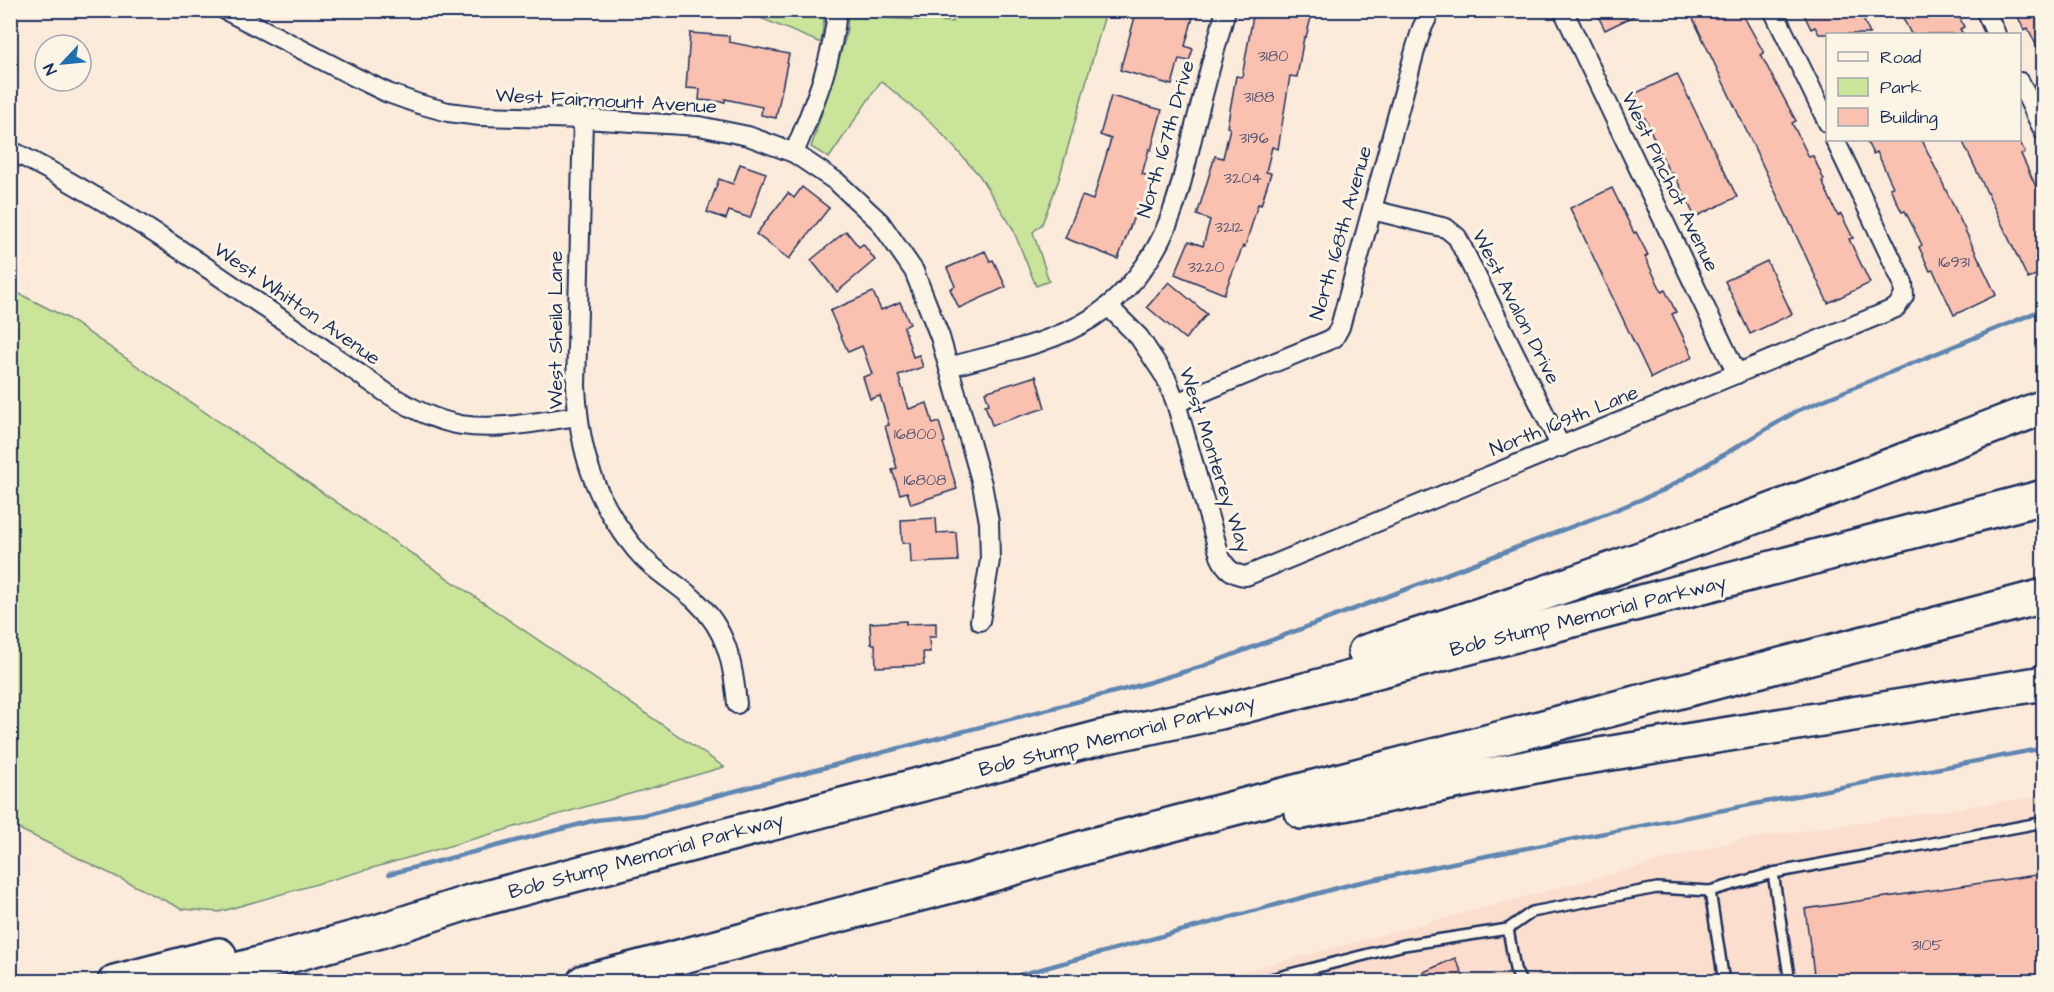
<svg xmlns="http://www.w3.org/2000/svg" width="2054" height="992" viewBox="0 0 2054 992" font-family="'Architects Daughter',sans-serif">
	<rect width="100%" height="100%" fill="#fcebda"/>
	<filter id="ink" filterUnits="userSpaceOnUse"><feTurbulence type="fractalNoise" baseFrequency=".0167" numOctaves="2"/><feDisplacementMap in="SourceGraphic" scale="12" xChannelSelector="R" yChannelSelector="G"/><feConvolveMatrix kernelMatrix="1 2 1 2 8 2 1 2 1" color-interpolation-filters="sRGB"/></filter>
	<g filter="url(#ink)">
		<path fill="#fbdecd" d="M2043,796V981L1204,982L1739,840Z"/>
		<g fill="#cae49a" stroke="#728a7c" stroke-width="1.5">
			<path d="M682,11L825,10V11L821,43L746,12Z"/>
			<path d="M954,11H1106L1059,179L1042,224L1033,232L1049,281L1036,286L1012,227L979,175L934,125L881,81L829,158L811,147L846,36L848,16L953,22Z"/>
			<path d="M10,289L67,318L724,767L219,912L182,909L11,825Z"/>
		</g>
		<g fill="none" stroke-linecap="round" stroke-linejoin="round">
			<g stroke="#5f86b1" stroke-width="4.5">
				<path d="M389,874L596,820L643,815L1137,686L1203,666L1613,511L1664,490L1797,411L2044,309"/>
				<path d="M994,982L1352,884L1491,855L2044,748"/>
			</g>
		</g>
		<g fill="#fac1b0" stroke="#1b2f5e" stroke-width="1.5">
			<path d="M1137,10H1195L1185,46L1193,49L1189,61L1179,59L1172,85L1120,70Z"/>
			<path d="M1254,10H1313L1306,37H1304L1297,77L1290,76L1278,149L1272,147L1266,172L1271,173L1261,205L1258,204L1245,247L1243,246L1224,294L1175,274L1189,241L1203,246L1210,220L1197,215L1215,156L1223,158L1230,128L1227,127L1236,76L1242,77Z"/>
			<path d="M1595,10H1646L1605,30Z"/>
			<path d="M1689,10H1740L1764,53L1761,55L1796,121L1792,123L1809,157L1813,156L1824,180L1822,181L1838,216L1841,214L1853,238L1849,239L1870,283L1828,303Z"/>
			<path d="M1802,10H1859L1870,34H1819L1815,27L1811,29Z"/>
			<path d="M1899,10H1956L1964,27L1960,29L1963,34H1911Z"/>
			<path d="M2015,10H2043V60L2028,28L2024,30Z"/>
			<path d="M690,33L729,36V42L789,54L776,118L761,115L762,107L725,99V102L699,100L700,89L686,88Z"/>
			<path d="M1677,74L1737,197L1695,217L1673,172L1670,174L1634,94Z"/>
			<path d="M1111,96L1162,110L1151,150L1149,149L1142,174L1156,178L1148,206L1139,203L1118,259L1065,238L1082,196L1093,200L1111,139L1100,135Z"/>
			<path d="M1866,140H1922L1996,295L1954,315L1933,270L1930,271L1919,247L1922,245L1905,211L1902,212L1890,188L1893,187L1877,152L1873,154Z"/>
			<path d="M1962,140H2019L2025,152L2021,154L2037,189L2043,186V271L2028,279Z"/>
			<path d="M740,164L766,173L750,218L729,211L726,219L707,212L719,179L733,184Z"/>
			<path d="M802,187L829,208L789,259L756,234L788,193L794,198Z"/>
			<path d="M1612,188L1634,233L1636,232L1648,255L1645,257L1662,292L1665,290L1676,312L1672,314L1693,357L1651,378L1570,208Z"/>
			<path d="M846,231L859,247L863,244L875,260L837,292L811,260Z"/>
			<path d="M985,251L990,261L993,260L1006,287L959,308L950,289L955,286L947,268Z"/>
			<path d="M1767,261L1792,314L1750,334L1725,281Z"/>
			<path d="M1169,282L1207,314L1185,339L1147,307Z"/>
			<path d="M873,292L881,310L900,302L910,324L904,327L913,357L919,355L923,367L898,375L909,409L927,403L933,424L939,422L945,442L943,443L957,489L911,504L907,492L900,494L892,470L897,468L885,426L889,425L880,396L870,399L863,377L872,374L862,346L848,352L830,311Z"/>
			<path d="M1036,376L1045,408L992,425L985,405L989,404L985,392Z"/>
			<path d="M936,518L937,533L956,532L958,561L911,563L910,543H902L901,520Z"/>
			<path d="M906,621V624L936,623V637H929L930,652H923L924,665L876,667L875,644H871L870,623Z"/>
			<path d="M2043,874V981H1815L1805,909Z"/>
			<path d="M1455,958L1466,981H1404Z"/>
		</g>
		<g fill="none" stroke-linecap="round" stroke-linejoin="round">
			<defs>
				<g id="lane">
					<path d="M1773,873L1790,982"/>
					<path d="M1508,929L1515,969L1521,982"/>
					<path d="M1259,982L1404,945L1508,929L1532,912L1657,888L1710,891"/>
					<path d="M1724,982L1710,891L1773,873L2044,822"/>
				</g>
				<g id="street">
					<path d="M225,10L355,77L388,93L419,104L448,112L480,116L583,119L699,126L748,136L794,153L837,182L880,222L914,271L940,337L982,484L989,522L990,560L980,621"/>
					<path d="M1563,10L1737,374"/>
					<path d="M1773,10L1828,123"/>
					<path d="M1985,10L1996,34"/>
					<path d="M2020,82L2044,132"/>
					<path d="M583,119L576,386C579,452 594,499 636,550C653,571 677,583 696,601C727,630 733,663 737,704"/>
					<path d="M10,150C144,217 263,307 385,392C409,407 433,420 461,425C499,431 540,421 578,416"/>
					<path d="M794,153C813,107 833,61 837,10"/>
					<path d="M1372,210L1446,228L1457,237L1561,447"/>
					<path d="M1108,306L1139,337L1166,378L1176,403L1220,556C1225,568 1233,575 1246,576L1896,308L1904,296L1903,283L1835,140"/>
					<path d="M949,367C995,354 1052,344 1092,318C1125,297 1154,259 1168,223C1181,192 1187,158 1195,126C1205,87 1215,49 1226,10"/>
					<path d="M1176,403L1334,338L1340,327L1416,47L1422,28L1431,10"/>
				</g>
				<g id="highway">
					<path d="M1365,652C1595,581 1819,492 2044,407"/>
					<path d="M1302,812L1556,762L2044,683"/>
					<path d="M115,982L219,955"/>
					<path d="M192,982L380,931L470,902L1103,737L1220,712L2044,497"/>
					<path d="M584,982L969,881L1089,846L2044,596"/>
				</g>
			</defs>
			<use href="#lane" stroke="#1b2f5e" stroke-width="14"/>
			<use href="#street" stroke="#1b2f5e" stroke-width="22"/>
			<use href="#highway" stroke="#1b2f5e" stroke-width="38"/>
			<use href="#lane" stroke="#fcf5e5" stroke-width="9"/>
			<use href="#street" stroke="#fcf5e5" stroke-width="18"/>
			<use href="#highway" stroke="#fcf5e5" stroke-width="33"/>
		</g>
	</g>
	<g text-anchor="middle" dominant-baseline="central" stroke-width="6" stroke-linejoin="round" paint-order="stroke">
		<g font-size="16" fill="#535472">
			<text x="1273" y="56">3180</text>
			<text x="1259" y="97">3188</text>
			<text x="1254" y="138">3196</text>
			<text x="1243" y="178">3204</text>
			<text x="1229" y="227">3212</text>
			<text x="1954" y="262">16931</text>
			<text x="1206" y="267">3220</text>
			<text x="915" y="434">16800</text>
			<text x="925" y="480">16808</text>
			<text x="1927" y="945">3105</text>
		</g>
		<g font-size="20" fill="#1b2f5e" stroke="#fcf5e5">
			<text transform="translate(606 101) rotate(3)">West Fairmount Avenue</text>
			<text transform="translate(1166 139) rotate(-74)">North 167th Drive</text>
			<text transform="translate(1670 182) rotate(64)">West Pinchot Avenue</text>
			<text transform="translate(1341 233) rotate(-74)">North 168th Avenue</text>
			<text transform="translate(297 304) rotate(35)">West Whitton Avenue</text>
			<text transform="translate(1516 307) rotate(63)">West Avalon Drive</text>
			<text transform="translate(556 330) rotate(-90)">West Sheila Lane</text>
			<text transform="translate(1564 421) rotate(-22)">North 169th Lane</text>
			<text transform="translate(1215 460) rotate(72)">West Monterey Way</text>
			<text transform="translate(1588 616) rotate(-14)">Bob Stump Memorial Parkway</text>
			<text transform="translate(1117 736) rotate(-14)">Bob Stump Memorial Parkway</text>
			<text transform="translate(646 856) rotate(-15)">Bob Stump Memorial Parkway</text>
		</g>
	</g>
	<rect width="2054" height="992" fill="none" stroke="#fcf5e5" stroke-width="36"/>
	<rect x="18" y="18" width="2018" height="956" fill="none" stroke="#1b2f5e" stroke-width="2" filter="url(#ink)"/>
	<rect x="1826" y="33" width="195" height="108" fill="#fcf5e5" stroke="#a2a6af" stroke-width="1.5"/>
	<rect x="1838" y="52" width="30" height="9" fill="#fcf5e5" stroke="#a2a6af" stroke-width="1.5"/>
	<text x="1880" y="63" font-size="18" fill="#1b2f5e">Road</text>
	<rect x="1838" y="78" width="30" height="18" fill="#cae49a" stroke="#a2a6af" stroke-width="1.5"/>
	<text x="1880" y="93" font-size="18" fill="#1b2f5e">Park</text>
	<rect x="1838" y="108" width="30" height="18" fill="#fac1b0" stroke="#a2a6af" stroke-width="1.5"/>
	<text x="1880" y="123" font-size="18" fill="#1b2f5e">Building</text>
	<g transform="translate(63 63) rotate(244)"><circle r="28" fill="#fcf5e5" stroke="#a2a6af" stroke-width="1.5"/>
	<path d="M0-4.5L10 22L0 15L-10 22Z" fill="#1f6fb2"/>
	<text y="-9" font-size="16" font-weight="bold" text-anchor="middle" fill="#1b2f5e">N</text>
	</g>
</svg>
